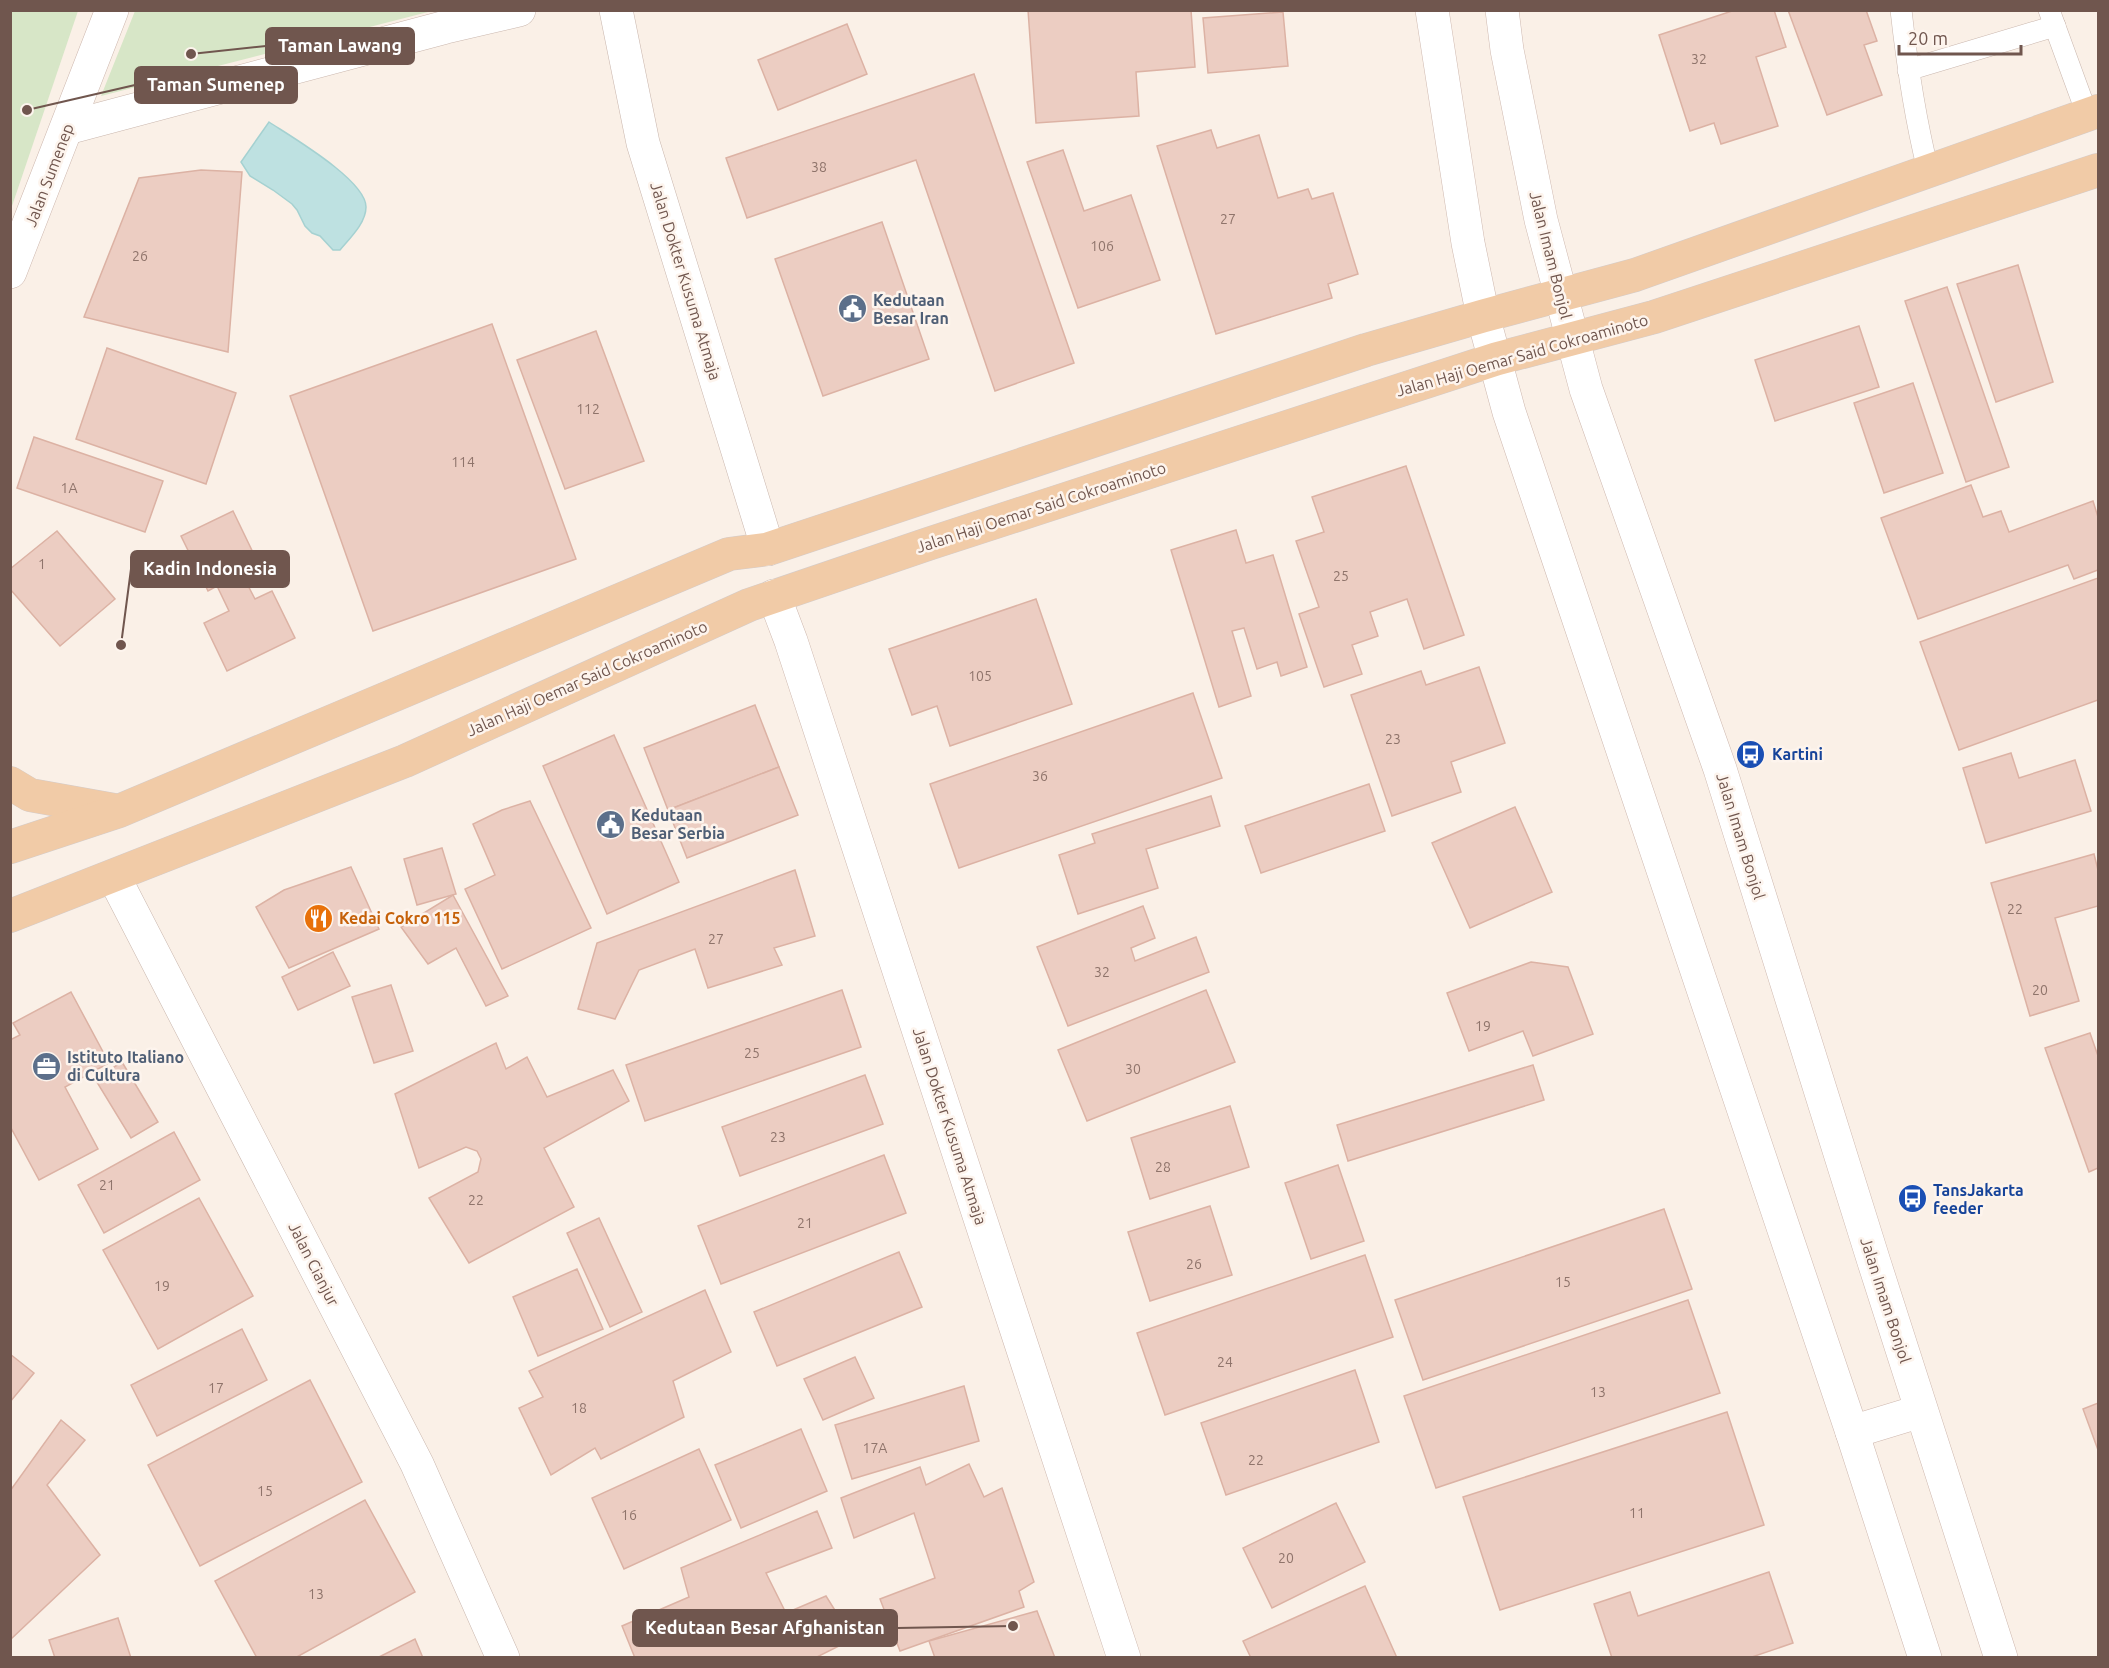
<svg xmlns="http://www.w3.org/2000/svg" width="2109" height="1668" viewBox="0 0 2109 1668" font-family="Ubuntu,sans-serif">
	<rect width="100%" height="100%" fill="#faf0e7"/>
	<g fill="#d7e6c7">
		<path d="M11,10L78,11L11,209L10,11Z"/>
		<path d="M135,11L428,10V12L101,96Z"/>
	</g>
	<path fill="#bee1e1" stroke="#a5d1d1" stroke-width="1.5" d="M269,122C290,136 366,180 366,207C366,223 350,238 340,250H333L320,236L312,233L305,226L297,210L292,204L273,190L250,176L241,162Z"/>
	<g fill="#eccdc2" stroke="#dcb2a4" stroke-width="1.5">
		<path d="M1028,10H1191L1195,67L1136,72L1139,116L1036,123Z"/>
		<path d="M1735,10H1774L1786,47L1756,57L1778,126L1721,144L1714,123L1690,131L1659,35Z"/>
		<path d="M1788,10H1866L1877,41L1864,45L1882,95L1827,115Z"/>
		<path d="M1283,12L1288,66L1208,73L1203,18Z"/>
		<path d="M847,24L867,74L778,110L758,60Z"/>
		<path d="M974,74L1074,363L995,391L916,160L747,218L726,158Z"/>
		<path d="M1211,130L1217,148L1259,135L1278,198L1308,189L1312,199L1333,193L1358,274L1328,284L1332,298L1216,334L1157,146Z"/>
		<path d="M1063,150L1084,211L1131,195L1160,280L1078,308L1027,162Z"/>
		<path d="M201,170L242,172L228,352L84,317L139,178Z"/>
		<path d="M882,222L929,359L823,396L775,259Z"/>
		<path d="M2018,265L2053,382L1996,402L1957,284Z"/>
		<path d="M1947,287L2009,467L1966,482L1905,301Z"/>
		<path d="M492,324L576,559L373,631L290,396Z"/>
		<path d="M1859,326L1879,387L1775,421L1755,360Z"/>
		<path d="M596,331L644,461L565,489L517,360Z"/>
		<path d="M107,348L236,393L206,484L76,439Z"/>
		<path d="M1913,383L1943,473L1884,493L1854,403Z"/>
		<path d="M34,437L163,481L145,532L17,488Z"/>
		<path d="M1406,466L1464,635L1424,649L1407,599L1370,612L1378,636L1352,645L1362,674L1324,687L1299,614L1319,607L1296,541L1324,532L1312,497Z"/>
		<path d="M1971,485L1983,517L2001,511L2009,532L2093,501L2098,517V570L2074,579L2068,565L1918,619L1881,518Z"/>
		<path d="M233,511L259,565L242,574L255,599L272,591L295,638L227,671L204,623L229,611L217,586L208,591L181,536Z"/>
		<path d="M1236,530L1246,563L1273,555L1307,667L1281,676L1277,662L1257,669L1244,628L1232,631L1251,696L1219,707L1171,550Z"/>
		<path d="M57,531L115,599L60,646L10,589V569Z"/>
		<path d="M2098,578V700L1959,750L1920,642Z"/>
		<path d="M1036,599L1072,704L950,746L937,706L912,715L889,649Z"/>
		<path d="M1479,667L1505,743L1451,762L1461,792L1392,816L1351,695L1421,671L1426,685Z"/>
		<path d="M1193,693L1222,778L959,868L930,784Z"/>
		<path d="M755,705L779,767L668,810L644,748Z"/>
		<path d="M614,735L679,882L607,914L543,766Z"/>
		<path d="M2011,753L2019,778L2075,760L2091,811L1986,843L1963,768Z"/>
		<path d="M779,767L798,815L687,858L668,810Z"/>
		<path d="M1369,784L1385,831L1261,873L1245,826Z"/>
		<path d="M1211,796L1220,826L1146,849L1158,888L1078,914L1059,855L1095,843L1092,834Z"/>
		<path d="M530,801L591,928L502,969L465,889L495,875L473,824L502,810Z"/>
		<path d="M1515,807L1552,892L1470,928L1432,843Z"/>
		<path d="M442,848L456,894L417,905L404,859Z"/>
		<path d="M2094,854L2098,870V906L2055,918L2079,1001L2030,1016L1991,883Z"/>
		<path d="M351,867L379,929L289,968L256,907L284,890Z"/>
		<path d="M795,870L815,936L774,948L782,965L708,988L695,949L639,970L615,1019L578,1009L597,943Z"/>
		<path d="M453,895L508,996L486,1006L456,948L428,964L401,927Z"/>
		<path d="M1143,906L1155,938L1131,948L1135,961L1196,937L1209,972L1068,1026L1037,947Z"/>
		<path d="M333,952L350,986L298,1010L282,977Z"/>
		<path d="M1531,962L1568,967L1593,1034L1533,1056L1523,1031L1469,1051L1447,993Z"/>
		<path d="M391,985L413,1051L374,1063L352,997Z"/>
		<path d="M842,990L861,1047L645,1121L626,1065Z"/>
		<path d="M1206,990L1235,1062L1087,1121L1058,1050Z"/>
		<path d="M71,992L109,1063L65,1087L98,1149L39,1180L10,1126V1040L20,1035L13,1023Z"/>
		<path d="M2090,1033L2098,1056V1168L2089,1172L2045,1048Z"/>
		<path d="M496,1043L506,1069L527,1057L547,1097L613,1070L629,1101L544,1148L574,1207L469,1263L429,1198L478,1172L481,1159L477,1151L466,1147L419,1168L395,1094Z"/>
		<path d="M122,1062L158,1122L131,1138L95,1079Z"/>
		<path d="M1533,1065L1544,1100L1348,1161L1337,1125Z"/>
		<path d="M865,1075L883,1124L740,1176L722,1127Z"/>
		<path d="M1230,1106L1249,1167L1150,1199L1131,1138Z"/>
		<path d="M174,1132L200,1180L104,1233L78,1185Z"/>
		<path d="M884,1155L906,1213L721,1284L698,1226Z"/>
		<path d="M1338,1165L1364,1241L1311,1259L1285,1183Z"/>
		<path d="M199,1198L253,1296L158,1349L103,1250Z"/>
		<path d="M1210,1206L1232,1275L1150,1301L1128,1232Z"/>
		<path d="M1664,1209L1692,1289L1423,1380L1395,1300Z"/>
		<path d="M599,1218L642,1312L610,1327L567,1233Z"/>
		<path d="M899,1252L922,1307L777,1366L754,1312Z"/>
		<path d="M1365,1255L1393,1337L1165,1415L1137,1333Z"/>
		<path d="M577,1269L603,1329L538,1356L513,1297Z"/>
		<path d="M705,1290L731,1352L673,1381L684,1417L601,1459L595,1448L551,1475L519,1408L543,1397L529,1371Z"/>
		<path d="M1688,1300L1720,1393L1436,1488L1404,1396Z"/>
		<path d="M242,1329L267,1380L157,1436L131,1385Z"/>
		<path d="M10,1354L34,1373L10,1402Z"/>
		<path d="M855,1357L874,1398L823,1420L804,1379Z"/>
		<path d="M1355,1370L1379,1442L1226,1495L1201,1423Z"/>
		<path d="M310,1380L362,1482L200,1566L148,1465Z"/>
		<path d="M964,1386L979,1441L852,1479L835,1425Z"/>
		<path d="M2098,1403V1450L2083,1409Z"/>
		<path d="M1727,1412L1764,1525L1500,1610L1463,1497Z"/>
		<path d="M61,1420L85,1440L47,1485L100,1555L11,1639L10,1491Z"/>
		<path d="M801,1429L827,1491L741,1528L715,1465Z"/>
		<path d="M699,1449L731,1520L624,1569L592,1498Z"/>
		<path d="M969,1464L984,1497L1002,1488L1034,1582L1019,1591L1024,1607L900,1651L880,1599L935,1578L914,1513L854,1538L841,1498L920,1467L926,1485Z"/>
		<path d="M365,1500L415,1592L295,1658H257L215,1581Z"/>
		<path d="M1336,1503L1365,1562L1272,1608L1243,1548Z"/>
		<path d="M817,1511L832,1548L766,1573L786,1613L826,1596L853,1639L815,1658H635L622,1626L689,1597L681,1568Z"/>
		<path d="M1769,1572L1793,1643L1749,1658H1612L1594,1604L1630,1592L1638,1616Z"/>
		<path d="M1365,1586L1397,1658H1251L1243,1641Z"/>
		<path d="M1037,1611L1055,1658H935L929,1641Z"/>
		<path d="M118,1618L131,1658H55L49,1640Z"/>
		<path d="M415,1639L423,1658H377Z"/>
	</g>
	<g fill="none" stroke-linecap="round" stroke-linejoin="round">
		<defs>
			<g id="lane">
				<path d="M1901,10C1907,64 1915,118 1928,170"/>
				<path d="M2049,10L2087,114"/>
				<path d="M1908,70L2055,26"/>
			</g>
			<g id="street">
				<path d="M616,10L643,143L768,549"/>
				<path d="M67,128L446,27L519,10"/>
				<path d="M114,877L417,1464L503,1658"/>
			</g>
			<g id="secondary">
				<path d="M1432,10L1468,243L1483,316L1509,412L1852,1432L1925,1658"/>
				<path d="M1502,10L1507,50L1541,220L1586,389L1720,769L1874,1262L2001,1658"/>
				<path d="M10,272L112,10"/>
				<path d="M774,596L791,641L1124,1658"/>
				<path d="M1852,1432L1921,1411"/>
			</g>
			<g id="primary">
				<path d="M10,783L30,795L114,810"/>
				<path d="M10,847L119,811L729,554L768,549L1366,350L1483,316L1635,275L2098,111"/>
				<path d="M10,916L405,761L749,605L928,544L1496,359L1654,317L2098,170"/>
			</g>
		</defs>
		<use href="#lane" stroke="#cab7ae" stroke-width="22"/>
		<use href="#street" stroke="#cab7ae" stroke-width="34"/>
		<use href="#secondary" stroke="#ceb8af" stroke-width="34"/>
		<use href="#primary" stroke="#d4ccca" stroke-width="34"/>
		<use href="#lane" stroke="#fff" stroke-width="21"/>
		<use href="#street" stroke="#fff" stroke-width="33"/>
		<use href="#secondary" stroke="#fff" stroke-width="33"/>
		<use href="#primary" stroke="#f1cba7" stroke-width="33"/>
	</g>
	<defs>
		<symbol id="civic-disc" viewBox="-11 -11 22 22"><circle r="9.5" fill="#5c6f8a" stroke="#fdf4ed"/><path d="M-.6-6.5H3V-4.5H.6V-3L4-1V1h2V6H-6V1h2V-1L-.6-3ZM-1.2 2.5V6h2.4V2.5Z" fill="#fff"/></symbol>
		<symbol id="bus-disc" viewBox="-11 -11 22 22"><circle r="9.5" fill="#1a4fb4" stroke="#fdf4ed"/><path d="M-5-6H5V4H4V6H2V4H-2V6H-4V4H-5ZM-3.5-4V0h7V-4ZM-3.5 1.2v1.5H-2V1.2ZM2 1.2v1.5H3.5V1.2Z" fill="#fff"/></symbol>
		<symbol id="restaurant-disc" viewBox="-11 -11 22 22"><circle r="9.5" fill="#e8710a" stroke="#fdf4ed"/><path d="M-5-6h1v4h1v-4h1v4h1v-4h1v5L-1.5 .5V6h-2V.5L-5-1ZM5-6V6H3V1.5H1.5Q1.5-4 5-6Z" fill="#fff"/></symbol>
		<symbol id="office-disc" viewBox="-11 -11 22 22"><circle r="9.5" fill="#5c6f8a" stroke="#fdf4ed"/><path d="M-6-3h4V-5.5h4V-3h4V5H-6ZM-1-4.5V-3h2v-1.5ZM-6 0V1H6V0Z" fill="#fff"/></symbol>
	</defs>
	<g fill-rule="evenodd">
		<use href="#civic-disc" x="836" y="292" width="33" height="33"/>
		<use href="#bus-disc" x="1734" y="738" width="33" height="33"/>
		<use href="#civic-disc" x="594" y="808" width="33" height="33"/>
		<use href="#restaurant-disc" x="302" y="902" width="33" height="33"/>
		<use href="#office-disc" x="30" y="1050" width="33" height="33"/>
		<use href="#bus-disc" x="1896" y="1182" width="33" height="33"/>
	</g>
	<g text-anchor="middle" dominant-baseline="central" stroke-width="5" stroke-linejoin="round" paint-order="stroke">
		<g font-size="14" fill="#8f746b">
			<text x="1699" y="59">32</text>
			<text x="819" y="167">38</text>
			<text x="1228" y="219">27</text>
			<text x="1102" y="246">106</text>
			<text x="140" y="256">26</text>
			<text x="588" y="409">112</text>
			<text x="463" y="462">114</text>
			<text x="69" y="488">1A</text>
			<text x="42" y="564">1</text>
			<text x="1341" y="576">25</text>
			<text x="980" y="676">105</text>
			<text x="1393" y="739">23</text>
			<text x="1040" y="776">36</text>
			<text x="2015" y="909">22</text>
			<text x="716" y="939">27</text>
			<text x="1102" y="972">32</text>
			<text x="2040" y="990">20</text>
			<text x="1483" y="1026">19</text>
			<text x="752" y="1053">25</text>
			<text x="1133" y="1069">30</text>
			<text x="778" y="1137">23</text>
			<text x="1163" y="1167">28</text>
			<text x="107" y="1185">21</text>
			<text x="476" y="1200">22</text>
			<text x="805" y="1223">21</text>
			<text x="1194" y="1264">26</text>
			<text x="1563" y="1282">15</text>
			<text x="162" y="1286">19</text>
			<text x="1225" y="1362">24</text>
			<text x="216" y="1388">17</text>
			<text x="1598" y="1392">13</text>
			<text x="579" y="1408">18</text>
			<text x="875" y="1448">17A</text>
			<text x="1256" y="1460">22</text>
			<text x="265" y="1491">15</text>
			<text x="1637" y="1513">11</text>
			<text x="629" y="1515">16</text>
			<text x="1286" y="1558">20</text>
			<text x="316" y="1594">13</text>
		</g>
		<g font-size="16" fill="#70564e" stroke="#fdf4ed">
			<text transform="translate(49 175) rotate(-69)">Jalan Sumenep</text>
			<text transform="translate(1551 255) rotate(76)">Jalan Imam Bonjol</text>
			<text transform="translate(686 281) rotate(73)">Jalan Dokter Kusuma Atmaja</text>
			<text transform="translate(1522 355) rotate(-16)">Jalan Haji Oemar Said Cokroaminoto</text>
			<text transform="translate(1041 507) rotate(-18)">Jalan Haji Oemar Said Cokroaminoto</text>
			<text transform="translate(587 678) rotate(-24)">Jalan Haji Oemar Said Cokroaminoto</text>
			<text transform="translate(1741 836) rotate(73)">Jalan Imam Bonjol</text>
			<text transform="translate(950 1126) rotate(72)">Jalan Dokter Kusuma Atmaja</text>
			<text transform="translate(314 1264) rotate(63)">Jalan Cianjur</text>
			<text transform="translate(1886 1300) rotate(72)">Jalan Imam Bonjol</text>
		</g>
		<g font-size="16" font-weight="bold" fill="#4e5e75" stroke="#fdf4ed" text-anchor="start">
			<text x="873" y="300">Kedutaan<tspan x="873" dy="18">Besar Iran</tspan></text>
			<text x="631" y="815">Kedutaan<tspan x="631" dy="18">Besar Serbia</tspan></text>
			<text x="67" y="1057">Istituto Italiano<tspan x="67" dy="18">di Cultura</tspan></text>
		</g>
		<g font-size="16" font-weight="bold" fill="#164399" stroke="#fdf4ed" text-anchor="start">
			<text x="1772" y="754">Kartini</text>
			<text x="1933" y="1190">TansJakarta<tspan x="1933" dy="18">feeder</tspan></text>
		</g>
		<g font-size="16" font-weight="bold" fill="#c56008" stroke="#fdf4ed" text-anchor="start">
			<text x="339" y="918">Kedai Cokro 115</text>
		</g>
	</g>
	<path fill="none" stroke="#70564e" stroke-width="2" d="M191 54L266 46M27 110L135 85M121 645L131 569M1013 1626L897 1628"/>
	<g fill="#70564e" stroke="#fdf4ed" stroke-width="2">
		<circle cx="191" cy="54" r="6"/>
		<circle cx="27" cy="110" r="6"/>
		<circle cx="121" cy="645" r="6"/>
		<circle cx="1013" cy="1626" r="6"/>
	</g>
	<g fill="#70564e" stroke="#70564e" stroke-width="2">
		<rect x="266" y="28" width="148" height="36" rx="6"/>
		<rect x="135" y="67" width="162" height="36" rx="6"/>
		<rect x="131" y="551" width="158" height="36" rx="6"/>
		<rect x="633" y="1610" width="264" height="36" rx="6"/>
	</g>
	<g font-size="18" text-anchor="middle" font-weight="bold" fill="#fff">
		<text x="340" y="52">Taman Lawang</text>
		<text x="216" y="91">Taman Sumenep</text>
		<text x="210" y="575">Kadin Indonesia</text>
		<text x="765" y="1634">Kedutaan Besar Afghanistan</text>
	</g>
	<rect width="2109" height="1668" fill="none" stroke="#70564e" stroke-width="24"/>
	<path d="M1899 45v9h122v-9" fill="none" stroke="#70564e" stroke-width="3"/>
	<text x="1908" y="45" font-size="18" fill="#70564e" stroke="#fdf4ed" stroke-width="4.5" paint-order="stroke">20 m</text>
</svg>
